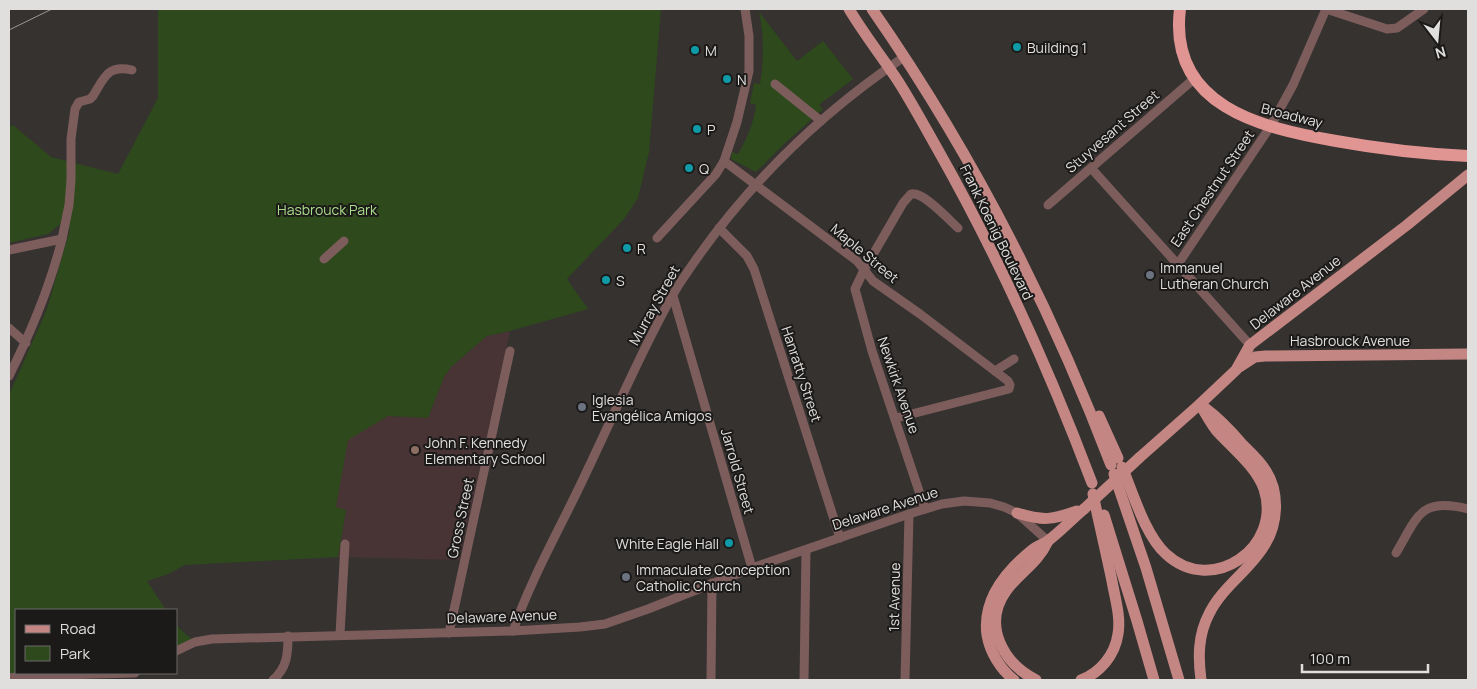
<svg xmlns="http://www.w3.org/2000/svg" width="1477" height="689" viewBox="0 0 1477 689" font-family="Manrope,sans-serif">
	<rect width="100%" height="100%" fill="#353230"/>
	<path fill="#493435" d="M510,331L459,560L338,557L346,510L335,507L347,440L387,416L428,418L444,377L451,366L487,336Z"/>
	<g fill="#2e491b">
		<path d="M158,9H661L649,152L638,198L624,219L567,279L588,309L510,331L487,336L451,367L444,377L428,418L388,416L348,440L336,507L346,510L338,557L185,565L166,575L147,581L166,610H16V673L9,678V395L47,309L70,229L59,225L48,234L9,243V127L13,125L51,157L118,174L158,98Z"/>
		<path d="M759,12L797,61L823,41L853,79L819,105L823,109L784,144L756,172L731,159L732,152L738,154C747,139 754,122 756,105L750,103L754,83L760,84C764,61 764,35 759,12Z"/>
		<path d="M176,624L181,630L195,642L176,651Z"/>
	</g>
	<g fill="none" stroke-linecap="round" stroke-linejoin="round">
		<g stroke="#7c5d5c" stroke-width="9">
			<path d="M1326,9L1387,29L1397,28L1424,9"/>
			<path d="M775,84L821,121"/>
			<path d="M724,161L857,261L873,281L920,314L1008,381L1010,385L1009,389L896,418"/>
			<path d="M1091,168L1250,345"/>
			<path d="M1048,205L1195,78"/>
			<path d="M719,228L747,256L754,269L840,538"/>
			<path d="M657,238L716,174L724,161L737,122L749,71V36L745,9"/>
			<path d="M9,250L62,239L69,205L71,180V139L75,109L79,102L90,99L93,96C104,78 108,64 132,70"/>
			<path d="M324,259L344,241"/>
			<path d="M1178,264L1270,127L1293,85L1326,9"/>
			<path d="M673,296L752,568"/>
			<path d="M9,328L26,343"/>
			<path d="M995,371L1014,359"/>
			<path d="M9,376C31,332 50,287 62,239"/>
			<path d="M925,509L872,351L855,289L864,270L903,203L911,194C923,191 948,219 958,228"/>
			<path d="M1396,553C1418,516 1420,497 1468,509"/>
			<path d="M513,631C532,576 562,525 586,473C607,429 627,384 649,340C660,319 670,297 684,277C742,190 818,115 904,57"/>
			<path d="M449,633L510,351"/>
			<path d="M340,634L345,544"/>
			<path d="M176,651L195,642L212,639L513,631L580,627L605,624L648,609L752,568L909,514L942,504L964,501L990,503L1004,507L1017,513L1048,541"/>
			<path d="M9,678L24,676L135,673"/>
			<path d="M273,680C287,668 288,654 288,636"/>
			<path d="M711,680L712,583"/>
			<path d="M804,680L806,551"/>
			<path d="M905,680L909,514"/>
		</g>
		<g stroke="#c48683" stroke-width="11">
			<path d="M849,9C864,34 882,57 898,81C912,103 925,127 938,150C998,256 1049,369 1092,483"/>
			<path d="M872,9C970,150 1050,305 1111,465"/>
			<path d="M1238,368L1255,357L1265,356L1468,354"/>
			<path d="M1099,416L1118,458"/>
			<path d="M1139,458L1200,404L1236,370L1250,345L1407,225L1468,175"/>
			<path d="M1122,467C1133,493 1145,535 1166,554C1212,597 1283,547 1264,489C1256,466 1232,448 1216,430C1210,422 1205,413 1200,404"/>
			<path d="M1114,474L1146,568L1179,680"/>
			<path d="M1017,513C1044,521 1051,520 1077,511"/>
			<path d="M1104,515L1137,621L1154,680"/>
			<path d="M1014,680C1000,669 990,652 987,635C982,599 1006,571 1032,550C1037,546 1044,544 1049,540C1061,531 1072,519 1084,509"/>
			<path d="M1036,680C1003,663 982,625 1006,591C1020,572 1038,563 1048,541"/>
			<path d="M1081,680C1100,673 1115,655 1118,634C1121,617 1115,598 1112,581C1106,552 1099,523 1093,494"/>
			<path d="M1201,680C1198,657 1198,635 1209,614C1222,587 1249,571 1264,546C1278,525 1280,493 1266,471C1260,461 1251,453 1243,445C1231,431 1220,419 1205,408"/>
		</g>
		<path stroke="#e09592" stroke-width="12" d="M1180,9C1168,106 1261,128 1336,141C1380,149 1423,154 1468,156"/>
		<path stroke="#9b9997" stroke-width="1" d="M9,30L52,9"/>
		<path stroke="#c48683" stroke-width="11" d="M1084,509L1139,458"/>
	</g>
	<g fill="#0f9aa8" stroke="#1b1a19" stroke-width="2">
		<circle cx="1017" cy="47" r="5"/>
		<circle cx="695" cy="50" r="5"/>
		<circle cx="727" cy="79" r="5"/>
		<circle cx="697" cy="129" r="5"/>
		<circle cx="689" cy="168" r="5"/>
		<circle cx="627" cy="248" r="5"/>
		<circle cx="606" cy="280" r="5"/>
		<circle cx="729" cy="543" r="5"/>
	</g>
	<g fill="#6b7280" stroke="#1b1a19" stroke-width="2">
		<circle cx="1150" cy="275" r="5"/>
		<circle cx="582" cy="407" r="5"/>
		<circle cx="626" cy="577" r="5"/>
	</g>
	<circle fill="#8d6e63" stroke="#1b1a19" stroke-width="2" cx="415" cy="450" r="5"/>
	<g text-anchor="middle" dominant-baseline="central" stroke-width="4" stroke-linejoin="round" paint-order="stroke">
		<g font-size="14" fill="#e1dfde" stroke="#1b1a19" text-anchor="start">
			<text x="1027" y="47">Building 1</text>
			<text x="705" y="50">M</text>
			<text x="737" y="79">N</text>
			<text x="707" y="129">P</text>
			<text x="699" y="168">Q</text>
			<text x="637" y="248">R</text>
			<text x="1160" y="267">Immanuel<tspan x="1160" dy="16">Lutheran Church</tspan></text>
			<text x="616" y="280">S</text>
			<text x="592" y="399">Iglesia<tspan x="592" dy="16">Evangélica Amigos</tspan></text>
			<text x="425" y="442">John F. Kennedy<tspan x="425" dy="16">Elementary School</tspan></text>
			<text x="719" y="543" text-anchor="end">White Eagle Hall</text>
			<text x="636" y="569">Immaculate Conception<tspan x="636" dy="16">Catholic Church</tspan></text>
		</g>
		<g font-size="14" fill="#e1dfde" stroke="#1b1a19">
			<text transform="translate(1292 115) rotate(14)">Broadway</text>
			<text transform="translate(1112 131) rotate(-41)">Stuyvesant Street</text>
			<text transform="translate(1212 188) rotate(-56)">East Chestnut Street</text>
			<text transform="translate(997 232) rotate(64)">Frank Koenig Boulevard</text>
			<text transform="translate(865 253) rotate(40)">Maple Street</text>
			<text transform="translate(1295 292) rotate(-38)">Delaware Avenue</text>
			<text transform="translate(654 305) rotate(-61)">Murray Street</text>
			<text x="1350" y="340">Hasbrouck Avenue</text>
			<text transform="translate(802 374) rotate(72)">Hanratty Street</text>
			<text transform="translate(899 385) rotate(71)">Newkirk Avenue</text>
			<text transform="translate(738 471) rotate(74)">Jarrold Street</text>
			<text transform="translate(885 508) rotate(-18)">Delaware Avenue</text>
			<text transform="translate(460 518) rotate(-78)">Gross Street</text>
			<text transform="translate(894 597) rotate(-89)">1st Avenue</text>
			<text transform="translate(502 616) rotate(-2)">Delaware Avenue</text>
		</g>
		<g font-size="14" fill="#aadd8b" stroke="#1b1a19">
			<text x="327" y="209">Hasbrouck Park</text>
		</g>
	</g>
	<rect width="1477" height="689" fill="none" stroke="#e1dfde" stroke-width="20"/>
	<rect x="15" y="609" width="162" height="65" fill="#1b1a19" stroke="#6a6968"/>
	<rect x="25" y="625" width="25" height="8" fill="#c48683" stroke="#6a6968"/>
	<text x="60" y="634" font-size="15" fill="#e1dfde">Road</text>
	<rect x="25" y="646" width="25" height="15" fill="#2e491b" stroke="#6a6968"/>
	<text x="60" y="659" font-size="15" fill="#e1dfde">Park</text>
	<g transform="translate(1437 40) rotate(164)" stroke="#1b1a19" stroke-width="4" paint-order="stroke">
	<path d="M0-4L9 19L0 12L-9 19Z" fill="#e1dfde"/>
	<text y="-8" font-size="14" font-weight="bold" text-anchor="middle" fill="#e1dfde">N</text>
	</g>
	<path d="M1302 664v8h126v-8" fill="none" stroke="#e1dfde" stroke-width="2.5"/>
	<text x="1310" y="664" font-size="15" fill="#e1dfde" stroke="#1b1a19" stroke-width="4" paint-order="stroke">100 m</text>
</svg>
